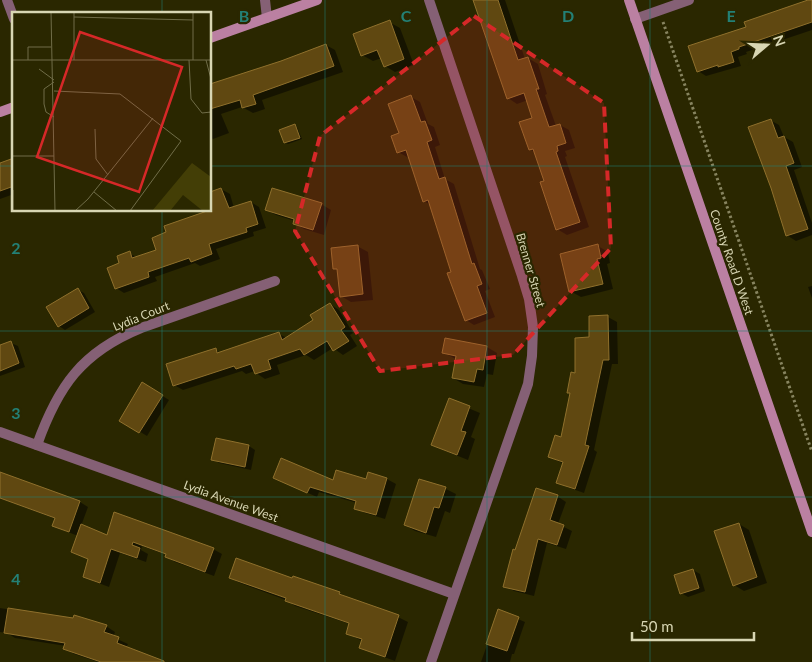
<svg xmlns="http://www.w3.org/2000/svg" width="812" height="662" viewBox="0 0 812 662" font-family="Lato,sans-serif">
	<rect width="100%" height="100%" fill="#2a2700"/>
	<g fill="#0007">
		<path d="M474,0H505L525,59L528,58L538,64L547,94L545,95L556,126L560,125L569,130L575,148L565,151L567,156L565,157L589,227L567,235L557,229L545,181L535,153L530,149L534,118L528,100L517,104L508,98Z"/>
		<path d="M808,0H812V30L746,52L747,54L738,57L741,66L706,76L698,71L747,28Z"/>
		<path d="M389,22L400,28L414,65L395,72L385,66L382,58L373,61L362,55Z"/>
		<path d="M326,45L335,50L343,72L262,100L265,109L253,113L242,107L221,114L229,133L213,139L210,137V91Z"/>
		<path d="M411,97L420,102L428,124L434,127L440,145L435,147L445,179L454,184L480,269L482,270L490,289L485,291L495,317L474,325L466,320L432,206L424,201L409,156L407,157L398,152L400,134Z"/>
		<path d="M770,120L779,125L784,137L793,142L802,167L794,170L812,223V235L796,241L788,236L772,188Z"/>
		<path d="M294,125L297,127L302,139L288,144L285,143Z"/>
		<path d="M14,160V194L0,199V165Z"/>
		<path d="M221,189L230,194L234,208L251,202L259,207L266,228L253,232L254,236L216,249L220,259L200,266L195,263L155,277L157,281L124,293L116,288L121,264L129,253L138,258L158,250L211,211L210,194Z"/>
		<path d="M321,204L331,210L324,235L304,229L294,223L295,221L276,215L266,210Z"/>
		<path d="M357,246L368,252L373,300L351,302L341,296L338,270L335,268Z"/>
		<path d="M598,246L608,252L610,263L607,264L613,289L581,297L570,291Z"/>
		<path d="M812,286V298L808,287Z"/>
		<path d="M78,290L84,293L95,312L65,330L59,326Z"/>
		<path d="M330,304L339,310L353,333L350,335L357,346L343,355L333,348L314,360L306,355L277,365L280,374L265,379L256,373L255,371L246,374L242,371L183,390L174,385L215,350L221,353L279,334L287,338L315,321Z"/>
		<path d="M608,317L617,322L618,364H612L594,450L597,452L584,493L567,487L558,482L564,464L550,457L562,438L577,374L591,339Z"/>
		<path d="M11,343L18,346L25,367L0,376V347Z"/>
		<path d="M487,347L497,353L493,375L487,374L484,387L463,384L453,378L456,359L444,353Z"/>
		<path d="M143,384L169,400L147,436L121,420Z"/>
		<path d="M449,400L480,413L471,437L475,439L468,460L443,450L433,445Z"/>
		<path d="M249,446L255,450L251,470L219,463L213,459Z"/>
		<path d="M0,474L80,502L88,507L81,526L108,536L213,549L222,554L214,576L175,562L167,557V555L142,546L141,550L148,554L146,562L120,553L109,587L93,581L84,576L90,560L72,551L78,536L53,526L56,519L0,498Z"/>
		<path d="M369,474L387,479L396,484L385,519L365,513L356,508L357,503L319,492L317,497L274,478L334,482L367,481Z"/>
		<path d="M419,480L446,489L456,494L450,513L445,511L436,537L415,531L405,525Z"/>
		<path d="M557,496L566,502L558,524L572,531L566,549L547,543L534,596L514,591L505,586L516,551Z"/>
		<path d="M739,524L749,530L767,583L744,591L734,585Z"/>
		<path d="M693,570L700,574L705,591L688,597L681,593Z"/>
		<path d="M230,578L293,580L339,593L349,598L398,617L408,622L395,661L370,652L360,647L362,641L347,633L350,624L295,606L286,600L240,583Z"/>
		<path d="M0,608L106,626L115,632L113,637L128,644L126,648L164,662H98L74,654L65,649L66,646L15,638L7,633L0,632Z"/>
		<path d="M499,611L525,622L514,654H512L510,662H481Z"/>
	</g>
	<g fill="#604811" stroke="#8f702c">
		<path d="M473,0H498L518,60L528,57L539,89H536L549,127L560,124L566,143L557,146L558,151L556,152L580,222L556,230L540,182L544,181L533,149L529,150L519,122L532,118L524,93L507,99Z"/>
		<path d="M808,0H812V22L739,47V49L731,52L734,62L718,67V65L697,72L688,46L746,27L744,22Z"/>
		<path d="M390,20L404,59L384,67L377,50L361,56L353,34Z"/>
		<path d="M326,44L334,66L253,95L256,104L242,108L240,100L210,109V84L281,61Z"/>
		<path d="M411,95L421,122L425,121L432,140L427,142L439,179L445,177L472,264L474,263L482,284L477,286L487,313L465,321L447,273L451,272L428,200L423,202L406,150L397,153L391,136L399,133L388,104Z"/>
		<path d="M771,119L778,138L784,136L794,163L786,166L808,229L786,236L771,188L748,127Z"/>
		<path d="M295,124L300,138L284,143L279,130Z"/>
		<path d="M14,158V186L0,191V163Z"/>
		<path d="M221,188L229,208L251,201L258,224L246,228L247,232L209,244L212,254L191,262L189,258L148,272L149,277L115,289L107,268L119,263L117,256L130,251L132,258L156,250L152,238L166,232L164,226L210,210V192Z"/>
		<path d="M272,188L322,203L313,230L293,224L294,219L265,210Z"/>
		<path d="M598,244L601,258L597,259L603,284L569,292L560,254Z"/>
		<path d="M358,245L363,294L340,297L337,269H333L331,248Z"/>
		<path d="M78,288L89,308L58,327L46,307Z"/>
		<path d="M330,303L345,327L341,330L349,341L333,351L327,341L304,355L300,349L268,360L271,369L255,374L251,364L236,369L234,366L173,386L166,364L216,348L217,353L279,332L282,340L313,320L310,315Z"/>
		<path d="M608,315L609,360H603L585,445L589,446L575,489L556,483L563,462L548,457L555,435L561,437L570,393H567L571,372L575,373V338L589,337V316Z"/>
		<path d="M445,338L487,346L483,370L477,369L474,382L452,378L456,356L442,353Z"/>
		<path d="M11,341L19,363L0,371V345Z"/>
		<path d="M142,382L163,395L139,433L119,421Z"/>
		<path d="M449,398L470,406L461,431L466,432L457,455L431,445Z"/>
		<path d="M216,438L249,445L245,467L211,460Z"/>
		<path d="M281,458L333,480L336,470L366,479L368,472L387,478L376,515L354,509L356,501L310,487L307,493L273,478Z"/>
		<path d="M0,472L80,501L69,532L52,526L55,518L0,498Z"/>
		<path d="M419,479L446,487L439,508L434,507L426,533L404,525Z"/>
		<path d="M536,488L558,495L550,520L564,525L557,545L538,539L525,592L503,587L513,549L515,550Z"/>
		<path d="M114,512L214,548L205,572L165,557L166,554L133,542L132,545L140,548L137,558L111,549L100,583L83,577L88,559L71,552L81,524L107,535Z"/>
		<path d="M739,523L757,577L733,586L714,531Z"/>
		<path d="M236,558L292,578L293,576L340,592L339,594L399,615L385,657L359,648L362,639L346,634L349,623L285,601L286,598L229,578Z"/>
		<path d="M693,569L699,588L680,594L674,575Z"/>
		<path d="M8,608L73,618L74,615L107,625L104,632L119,637L117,643L164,661V662H101L63,649L65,643L4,633Z"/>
		<path d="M498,609L519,617L507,651L486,644Z"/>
	</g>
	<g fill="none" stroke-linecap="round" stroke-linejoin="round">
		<path stroke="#87845f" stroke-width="3" stroke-dasharray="2.5 2.5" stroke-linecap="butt" d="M663,22L812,452"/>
		<path stroke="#856075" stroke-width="10" d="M265,0L267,18"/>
		<g stroke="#856075" stroke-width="10">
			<path d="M7,0L14,19"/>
			<path d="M429,0L522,276L529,299L533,327L532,356L528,384L431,662"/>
			<path d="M635,19L689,0"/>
			<path d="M0,432L454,594"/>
			<path d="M37,445C58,386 82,352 141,328L275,281"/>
		</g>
		<g stroke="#bb80a2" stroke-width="10">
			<path d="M629,0L812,532"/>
			<path d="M210,38L317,0"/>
			<path d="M0,112L14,107"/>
		</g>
	</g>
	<path fill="#d62828" fill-opacity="0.2" stroke="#d62828" stroke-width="4" stroke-dasharray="10 6" stroke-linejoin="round" d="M474,16L604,103L611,248L513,355L380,371L295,231L320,136Z"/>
	<path fill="none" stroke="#238075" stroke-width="1" stroke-opacity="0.55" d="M162,0V14M325,0V662M487,0V662M650,0V662M0,166H14M210,166H812M162,210V662M0,331H812M0,497H812"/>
	<g text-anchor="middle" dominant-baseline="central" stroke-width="4.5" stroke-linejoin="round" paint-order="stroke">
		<g font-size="12" fill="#d8d6b3" stroke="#2a2700">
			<text transform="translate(732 262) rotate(71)">County Road D West</text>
			<text transform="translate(531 270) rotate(74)">Brenner Street</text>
			<text transform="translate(141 316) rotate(-22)">Lydia Court</text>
			<text transform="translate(231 501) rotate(20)">Lydia Avenue West</text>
		</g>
	</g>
	<g transform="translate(12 12)">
		<rect width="199" height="199" fill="#2a2700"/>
		<path d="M180,151L199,165L198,199H191L171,183L158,199H140Z" fill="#433e06"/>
		<path fill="none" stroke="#706d48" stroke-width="1" d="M39,0L43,199M62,0V48M181,0V48M62,5L181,8M0,48H199M16,48V35H39M177,48L179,87L190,101L199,100M194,48L199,67M27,57L42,68M42,70L32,77V92L34,100L42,105M42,79L108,82L169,129L118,199M83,117L84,147L96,163M0,144H42M1,178V199M82,180L105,199M63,199L76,187L141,106"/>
		<path fill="#d62828" fill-opacity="0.15" stroke="#d62828" stroke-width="2.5" d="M68,20L170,55L127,180L25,145Z"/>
		<rect width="199" height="199" fill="none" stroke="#d8d6b3" stroke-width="2.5"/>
	</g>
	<g font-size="16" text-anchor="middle" font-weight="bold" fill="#238075" stroke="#2a2700" stroke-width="4.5" stroke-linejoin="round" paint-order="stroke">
		<text x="244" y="22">B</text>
		<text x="406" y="22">C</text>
		<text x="568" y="22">D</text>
		<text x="731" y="22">E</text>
		<text x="16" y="254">2</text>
		<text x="16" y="419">3</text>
		<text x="16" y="585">4</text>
	</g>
	<g transform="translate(767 45) rotate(71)" stroke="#2a2700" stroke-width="4" paint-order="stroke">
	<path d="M0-4L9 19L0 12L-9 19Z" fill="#d8d6b3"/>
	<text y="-8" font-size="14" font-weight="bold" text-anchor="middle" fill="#d8d6b3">N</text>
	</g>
	<path d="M632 632v8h122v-8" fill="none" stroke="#d8d6b3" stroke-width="2.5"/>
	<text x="640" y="632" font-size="15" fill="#d8d6b3" stroke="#2a2700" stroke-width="4" paint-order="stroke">50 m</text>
</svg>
